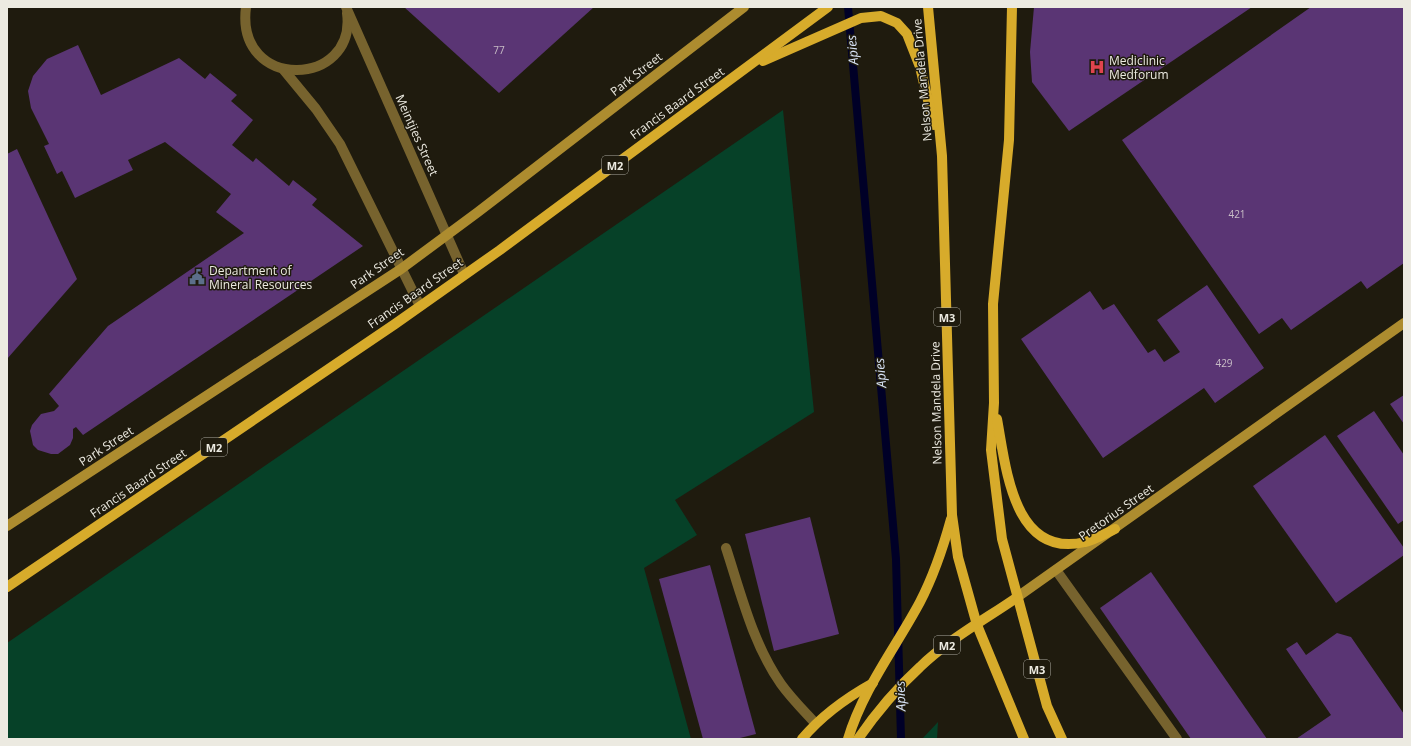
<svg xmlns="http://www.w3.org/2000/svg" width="1411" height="746" viewBox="0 0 1411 746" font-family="'Open Sans',sans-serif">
	<rect width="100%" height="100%" fill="#1f1b0e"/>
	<g fill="#064128">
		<path d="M783,110L814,412L675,500L697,535L644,568L691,739H7V643Z"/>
		<path d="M938,722L937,739H922Z"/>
	</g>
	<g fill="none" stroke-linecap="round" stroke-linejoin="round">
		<path stroke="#000027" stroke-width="8" d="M848,7L896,559L901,739"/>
	</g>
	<g fill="#5a3574">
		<path d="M404,7H594L499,93Z"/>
		<path d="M1034,7H1252L1069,131L1032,82L1030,52Z"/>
		<path d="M1311,7H1404V263L1367,289L1361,281L1291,330L1282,318L1259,334L1122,140Z"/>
		<path d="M78,45L101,95L179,58L205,79L210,73L237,95L231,101L253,120L232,145L253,162L256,158L289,186L293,180L317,199L312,205L363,246L83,435L76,427L73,429V438L70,445L58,454H51L38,450L33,445L30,431L32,425L41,414L54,411L59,406L49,394L108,326L244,233L216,212L231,194L165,142L128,160L133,170L75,198L62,171L57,174L44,146L49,144L31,108L28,91L33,76L47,59Z"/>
		<path d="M17,149L77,279L7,359V154Z"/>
		<path d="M1207,285L1264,368L1215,403L1204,388L1103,458L1021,339L1090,291L1103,310L1114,304L1148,353L1155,349L1164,362L1180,352L1157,320Z"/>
		<path d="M1404,395V424L1390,404Z"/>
		<path d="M1374,411L1404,455V520L1398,524L1337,436Z"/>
		<path d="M1325,435L1404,548V555L1336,603L1253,486Z"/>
		<path d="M810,517L839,634L774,651L745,534Z"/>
		<path d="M710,565L756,734L736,739H703L659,579Z"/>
		<path d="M1151,572L1267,739H1191L1100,608Z"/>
		<path d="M1337,633L1351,637L1404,714V739H1296L1331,715L1286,649L1297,642L1306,655Z"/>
	</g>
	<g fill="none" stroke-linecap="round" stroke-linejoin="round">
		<g stroke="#77632e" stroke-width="10">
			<path d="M726,548C741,594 753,644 781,684C791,698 804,711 815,723"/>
			<path d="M1056,570L1177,739"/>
		</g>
		<g stroke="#77632e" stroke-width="10">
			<path d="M246,7C235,92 357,88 347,13"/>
			<path d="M346,7L464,274"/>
			<path d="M283,69L316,109L340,144L420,306"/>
		</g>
		<g stroke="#ad8c2f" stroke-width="10">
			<path d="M7,526L401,269L478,212L744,7"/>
			<path d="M1016,598L1404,323"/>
		</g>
		<g stroke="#d7ab2b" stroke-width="10">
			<path d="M928,7L942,156L952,515L958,557L977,625L1024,739"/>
			<path d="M1012,7L1009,140L993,304L994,403L991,450L1002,539L1047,706L1062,739"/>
			<path d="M763,61L861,18L881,16L897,23L907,34L920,67L934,125"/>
			<path d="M997,419C1006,467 1013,559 1085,542C1095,540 1106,533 1115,529"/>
			<path d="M7,587L395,324L500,250L828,7"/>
			<path d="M802,739C822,715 846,698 873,683"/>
			<path d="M848,739C863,689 896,647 920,602C934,575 943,548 951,519"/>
			<path d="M858,739C876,713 897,688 920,667C948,640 984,620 1016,598"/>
		</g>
	</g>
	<defs>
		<symbol id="hospital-bare" viewBox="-9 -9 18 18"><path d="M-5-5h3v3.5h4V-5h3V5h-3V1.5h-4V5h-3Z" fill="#e0444e" stroke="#1f1b0e" stroke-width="2.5" paint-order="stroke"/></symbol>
		<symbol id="civic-bare" viewBox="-9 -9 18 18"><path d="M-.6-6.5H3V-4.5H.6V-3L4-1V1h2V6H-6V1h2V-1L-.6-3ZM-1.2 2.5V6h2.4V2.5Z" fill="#5c6f8a" stroke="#1f1b0e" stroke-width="2.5" paint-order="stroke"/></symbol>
	</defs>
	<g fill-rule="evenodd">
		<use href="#hospital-bare" x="1086" y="56" width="22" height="22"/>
		<use href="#civic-bare" x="186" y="266" width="22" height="22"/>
	</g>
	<g text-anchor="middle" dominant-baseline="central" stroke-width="3" stroke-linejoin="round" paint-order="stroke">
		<g font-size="10" fill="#c8bdc6">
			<text x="499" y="50">77</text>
			<text x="1237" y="214">421</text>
			<text x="1224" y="363">429</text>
		</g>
		<g fill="#1f1b0e" stroke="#aeaca2" stroke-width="1">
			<rect x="602" y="156" width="26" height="18" rx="3"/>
			<rect x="934" y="308" width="26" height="18" rx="3"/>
			<rect x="201" y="438" width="26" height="18" rx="3"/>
			<rect x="934" y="636" width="26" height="18" rx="3"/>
			<rect x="1024" y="660" width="26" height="18" rx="3"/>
		</g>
		<g font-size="11" font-weight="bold" fill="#eceae1">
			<text x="615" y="165">M2</text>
			<text x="947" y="317">M3</text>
			<text x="214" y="447">M2</text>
			<text x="947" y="645">M2</text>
			<text x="1037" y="669">M3</text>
		</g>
		<g font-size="12" fill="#eceae1" stroke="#1f1b0e" text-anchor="start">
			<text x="1109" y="60">Mediclinic<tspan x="1109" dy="14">Medforum</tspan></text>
			<text x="209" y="270">Department of<tspan x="209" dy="14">Mineral Resources</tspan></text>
		</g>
		<g font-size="12" fill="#eceae1" stroke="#1f1b0e">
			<text transform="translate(636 74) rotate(-38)">Park Street</text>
			<text transform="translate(922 80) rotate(-95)">Nelson Mandela Drive</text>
			<text transform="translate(677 103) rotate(-36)">Francis Baard Street</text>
			<text transform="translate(417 135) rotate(66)">Meintjies Street</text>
			<text transform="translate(377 268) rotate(-35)">Park Street</text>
			<text transform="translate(415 293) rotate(-35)">Francis Baard Street</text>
			<text transform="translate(936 403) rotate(-91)">Nelson Mandela Drive</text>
			<text transform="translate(106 446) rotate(-33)">Park Street</text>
			<text transform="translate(138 483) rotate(-34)">Francis Baard Street</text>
			<text transform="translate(1116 512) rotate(-35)">Pretorius Street</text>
		</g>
		<g font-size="13" font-style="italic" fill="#d6e1f3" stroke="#1f1b0e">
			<text transform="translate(852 50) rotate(-95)">Apies</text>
			<text transform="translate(880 373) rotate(-95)">Apies</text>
			<text transform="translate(900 696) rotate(-92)">Apies</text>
		</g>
	</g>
	<rect width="1411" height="746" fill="none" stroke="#eceae1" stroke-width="16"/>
</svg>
